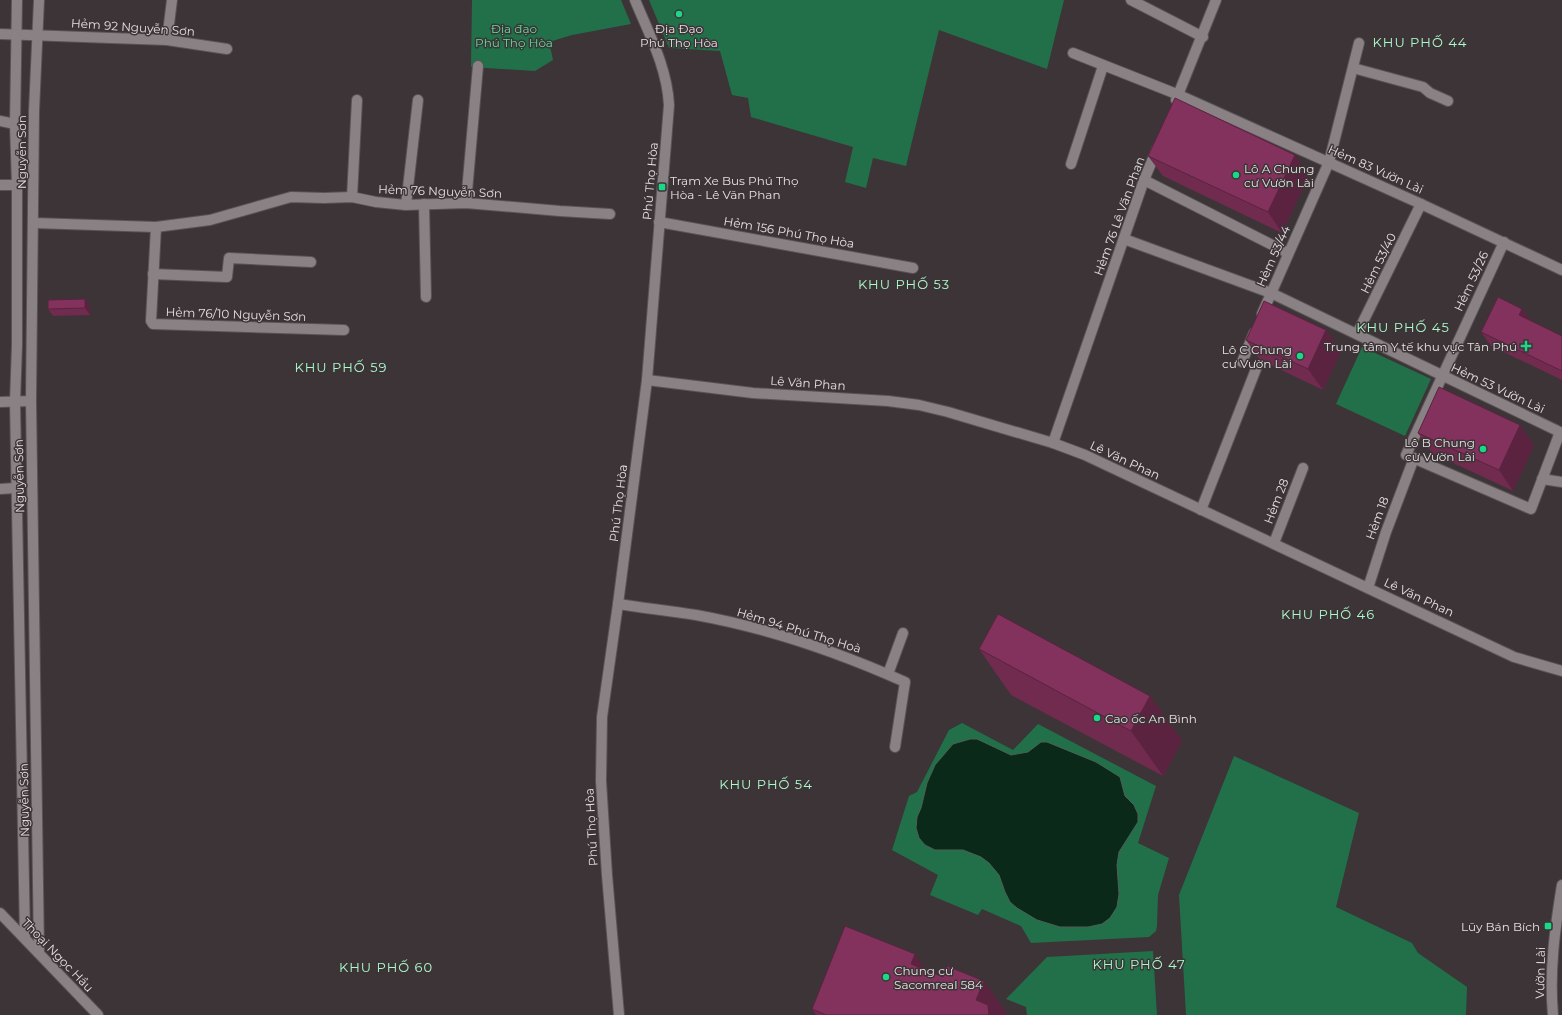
<svg xmlns="http://www.w3.org/2000/svg" width="1562" height="1015" viewBox="0 0 1562 1015" font-family="Montserrat,sans-serif">
	<rect width="100%" height="100%" fill="#3c3437"/>
	<g fill="#227049">
		<path d="M472,0H621L631,24L572,35L549,42L553,60L535,71L471,67Z"/>
		<path d="M649,0H1064L1047,69L939,30L906,166L873,158L866,188L845,182L853,147L751,117L748,98L732,95L720,51L669,48Z"/>
		<path d="M1362,347L1431,379L1405,436L1336,404Z"/>
		<path d="M962,723L1013,750L1038,724L1156,786L1138,843L1169,858L1158,895L1157,926L1156,931L1149,937L1031,943L1021,926L982,909L978,915L930,895L938,875L892,850L909,796L917,792L949,730Z"/>
		<path d="M1234,756L1359,813L1336,907L1412,943L1418,953L1467,987L1466,1015H1186L1179,895Z"/>
		<path d="M1153,951L1157,1015H1027L1026,1007L1006,999L1047,957Z"/>
	</g>
	<path fill="#0a2919" stroke="#4c6055" d="M970,739H977L1011,755L1028,752L1041,742H1047L1096,762L1120,777L1125,796L1134,805L1138,814V822L1119,852L1117,865L1119,894L1117,907L1110,918L1102,924L1088,927H1060L1037,920L1017,908L1010,902L1005,892L999,875L989,863L981,857L963,850H935L925,845L919,838L916,828L917,817L921,808L927,783L935,765L953,744Z"/>
	<g fill="none" stroke-linecap="round" stroke-linejoin="round">
		<defs>
			<g id="street">
				<path d="M1131,0L1203,37"/>
				<path d="M0,34L167,40L227,49"/>
				<path d="M167,40L172,0"/>
				<path d="M1073,53L1179,95L1421,204L1562,270"/>
				<path d="M1353,68L1423,87L1430,93L1448,101"/>
				<path d="M1176,100L1216,0"/>
				<path d="M0,121L15,124"/>
				<path d="M1071,164L1103,66"/>
				<path d="M1144,180L1288,253"/>
				<path d="M0,185H17"/>
				<path d="M352,197L357,100"/>
				<path d="M466,203L478,66"/>
				<path d="M424,204L426,297"/>
				<path d="M406,205L418,100"/>
				<path d="M659,222L913,268"/>
				<path d="M34,223L156,227L210,220L291,197L324,198L352,197L376,202L406,205L466,203L560,211L610,214"/>
				<path d="M156,227L151,321L153,324L344,330"/>
				<path d="M1124,239L1271,293L1560,432L1531,509L1406,455L1504,242"/>
				<path d="M153,274L227,277L229,258L311,262"/>
				<path d="M1262,314L1329,162L1359,43"/>
				<path d="M1357,334L1421,204"/>
				<path d="M1242,362L1254,333"/>
				<path d="M647,380L753,393L888,401L919,405L948,412L1053,443L1085,455L1514,657L1562,671"/>
				<path d="M0,402L31,401"/>
				<path d="M1053,443L1144,180L1157,149"/>
				<path d="M1542,479L1562,482"/>
				<path d="M0,489L16,488"/>
				<path d="M1201,510L1256,369"/>
				<path d="M1274,543L1303,468"/>
				<path d="M1368,588L1386,532L1414,458"/>
				<path d="M618,604C644,608 671,611 696,615C768,628 838,652 905,682L895,747"/>
				<path d="M888,674L903,633"/>
			</g>
			<g id="secondary">
				<path d="M17,0L15,124L17,185V345L15,402L25,938"/>
				<path d="M0,913L98,1015"/>
				<path d="M39,952L31,401L34,111L39,0"/>
				<path d="M619,1015L607,875L601,781L602,717L618,604L647,380L669,105C667,67 649,34 635,0"/>
				<path d="M1553,1015C1549,971 1555,928 1562,885"/>
			</g>
		</defs>
		<use href="#street" stroke="#595356" stroke-width="12"/>
		<use href="#secondary" stroke="#595356" stroke-width="12"/>
		<use href="#street" stroke="#8a8185" stroke-width="10"/>
		<use href="#secondary" stroke="#8a8185" stroke-width="10"/>
	</g>
	<g fill="#702b4f">
		<path d="M1148,156L1309,175L1282,233L1163,176Z"/>
		<path d="M85,299L90,306V315L53,316L48,309Z"/>
		<path d="M1522,309L1531,321L1562,336V380L1491,346L1481,332Z"/>
		<path d="M1326,330L1341,351L1323,390L1260,360L1246,340Z"/>
		<path d="M1418,433L1534,445L1513,491L1432,453Z"/>
		<path d="M979,649L1150,696L1182,741L1163,776L1011,695Z"/>
		<path d="M927,971L1008,1015H816L812,1009Z"/>
	</g>
	<g fill="#5b2340">
		<path d="M1295,155L1309,175L1282,233L1268,212Z"/>
		<path d="M85,299L90,306V315L85,308Z"/>
		<path d="M1522,309L1532,323L1519,315Z"/>
		<path d="M1326,330L1341,351L1323,390L1308,369Z"/>
		<path d="M1520,425L1534,445L1513,491L1499,470Z"/>
		<path d="M1150,696L1182,741L1163,776L1131,731Z"/>
		<path d="M915,954L941,991L911,964Z"/>
		<path d="M984,981L1008,1015H986L976,1000Z"/>
	</g>
	<g fill="#82325c" stroke="#5b2340">
		<path d="M1175,98L1295,155L1268,212L1148,156Z"/>
		<path d="M1498,297L1522,309L1519,315L1562,336V371L1481,332Z"/>
		<path d="M85,299V308L48,309V300Z"/>
		<path d="M1264,301L1326,330L1308,369L1246,340Z"/>
		<path d="M1439,387L1520,425L1499,470L1418,433Z"/>
		<path d="M998,614L1150,696L1131,731L979,649Z"/>
		<path d="M845,926L915,954L911,964L943,977L947,966L984,981L976,1000L988,1005L989,1015H826L812,1009Z"/>
	</g>
	<g fill="#19d988" stroke="#3c3437" stroke-width="1.5">
		<circle cx="679" cy="14" r="4"/>
		<circle cx="1236" cy="175" r="4"/>
		<rect x="658" y="183" width="8" height="8" rx="2"/>
		<path d="M1524 340h4v4h4v4h-4v4h-4v-4h-4v-4h4z"/>
		<circle cx="1300" cy="356" r="4"/>
		<circle cx="1483" cy="449" r="4"/>
		<circle cx="1097" cy="718" r="4"/>
		<rect x="1544" y="922" width="8" height="8" rx="2"/>
		<circle cx="886" cy="977" r="4"/>
	</g>
	<g text-anchor="middle" dominant-baseline="central" stroke-width="3" stroke-linejoin="round" paint-order="stroke">
		<g font-size="12" fill="#e5e0e2" stroke="#3c3437">
			<text transform="translate(133 27) rotate(4)">Hẻm 92 Nguyễn Sơn</text>
			<text transform="translate(21 152) rotate(-90)">Nguyễn Sơn</text>
			<text transform="translate(1376 169) rotate(24)">Hẻm 83 Vườn Lài</text>
			<text transform="translate(650 181) rotate(-85)">Phú Thọ Hòa</text>
			<text transform="translate(440 191) rotate(2)">Hẻm 76 Nguyễn Sơn</text>
			<text transform="translate(1119 216) rotate(-70)">Hẻm 76 Lê Văn Phan</text>
			<text transform="translate(789 232) rotate(10)">Hẻm 156 Phú Thọ Hòa</text>
			<text transform="translate(1273 256) rotate(-66)">Hẻm 53/44</text>
			<text transform="translate(1378 263) rotate(-64)">Hẻm 53/40</text>
			<text transform="translate(1471 281) rotate(-65)">Hẻm 53/26</text>
			<text transform="translate(236 314) rotate(2)">Hẻm 76/10 Nguyễn Sơn</text>
			<text transform="translate(808 383) rotate(4)">Lê Văn Phan</text>
			<text transform="translate(1498 388) rotate(25)">Hẻm 53 Vườn Lài</text>
			<text transform="translate(1125 460) rotate(25)">Lê Văn Phan</text>
			<text transform="translate(19 476) rotate(-91)">Nguyễn Sơn</text>
			<text transform="translate(1276 501) rotate(-69)">Hẻm 28</text>
			<text transform="translate(618 503) rotate(-83)">Phú Thọ Hòa</text>
			<text transform="translate(1377 518) rotate(-70)">Hẻm 18</text>
			<text transform="translate(1419 597) rotate(25)">Lê Văn Phan</text>
			<text transform="translate(799 630) rotate(17)">Hẻm 94 Phú Thọ Hoà</text>
			<text transform="translate(24 800) rotate(-91)">Nguyễn Sơn</text>
			<text transform="translate(591 827) rotate(-93)">Phú Thọ Hòa</text>
			<text transform="translate(58 955) rotate(46)">Thoại Ngọc Hầu</text>
			<text transform="translate(1540 973) rotate(-89)">Vườn Lài</text>
		</g>
		<g font-size="12" fill="#5dde9b" stroke="#3c3437">
			<text x="514" y="28">Địa đạo<tspan x="514" dy="14">Phú Thọ Hòa</tspan></text>
		</g>
		<g font-size="12" fill="#e5e0e2" stroke="#3c3437" text-anchor="start">
			<text x="679" y="28" text-anchor="middle">Địa Đạo<tspan x="679" dy="14">Phú Thọ Hòa</tspan></text>
			<text x="1244" y="168">Lô A Chung<tspan x="1244" dy="14">cư Vườn Lài</tspan></text>
			<text x="670" y="180">Trạm Xe Bus Phú Thọ<tspan x="670" dy="14">Hòa - Lê Văn Phan</tspan></text>
			<text x="1517" y="346" text-anchor="end">Trung tâm Y tế khu vực Tân Phú</text>
			<text x="1292" y="349" text-anchor="end">Lô C Chung<tspan x="1292" dy="14">cư Vườn Lài</tspan></text>
			<text x="1475" y="442" text-anchor="end">Lô B Chung<tspan x="1475" dy="14">cư Vườn Lài</tspan></text>
			<text x="1105" y="718">Cao ốc An Bình</text>
			<text x="1540" y="926" text-anchor="end">Lũy Bán Bích</text>
			<text x="894" y="970">Chung cư<tspan x="894" dy="14">Sacomreal 584</tspan></text>
		</g>
		<g font-size="13" letter-spacing="1" fill="#abf9cb" stroke="#3c3437">
			<text x="1420" y="42">KHU PHỐ 44</text>
			<text x="904" y="284">KHU PHỐ 53</text>
			<text x="1403" y="327">KHU PHỐ 45</text>
			<text x="341" y="367">KHU PHỐ 59</text>
			<text x="1328" y="614">KHU PHỐ 46</text>
			<text x="766" y="784">KHU PHỐ 54</text>
			<text x="1139" y="964">KHU PHỐ 47</text>
			<text x="386" y="967">KHU PHỐ 60</text>
		</g>
	</g>
</svg>
